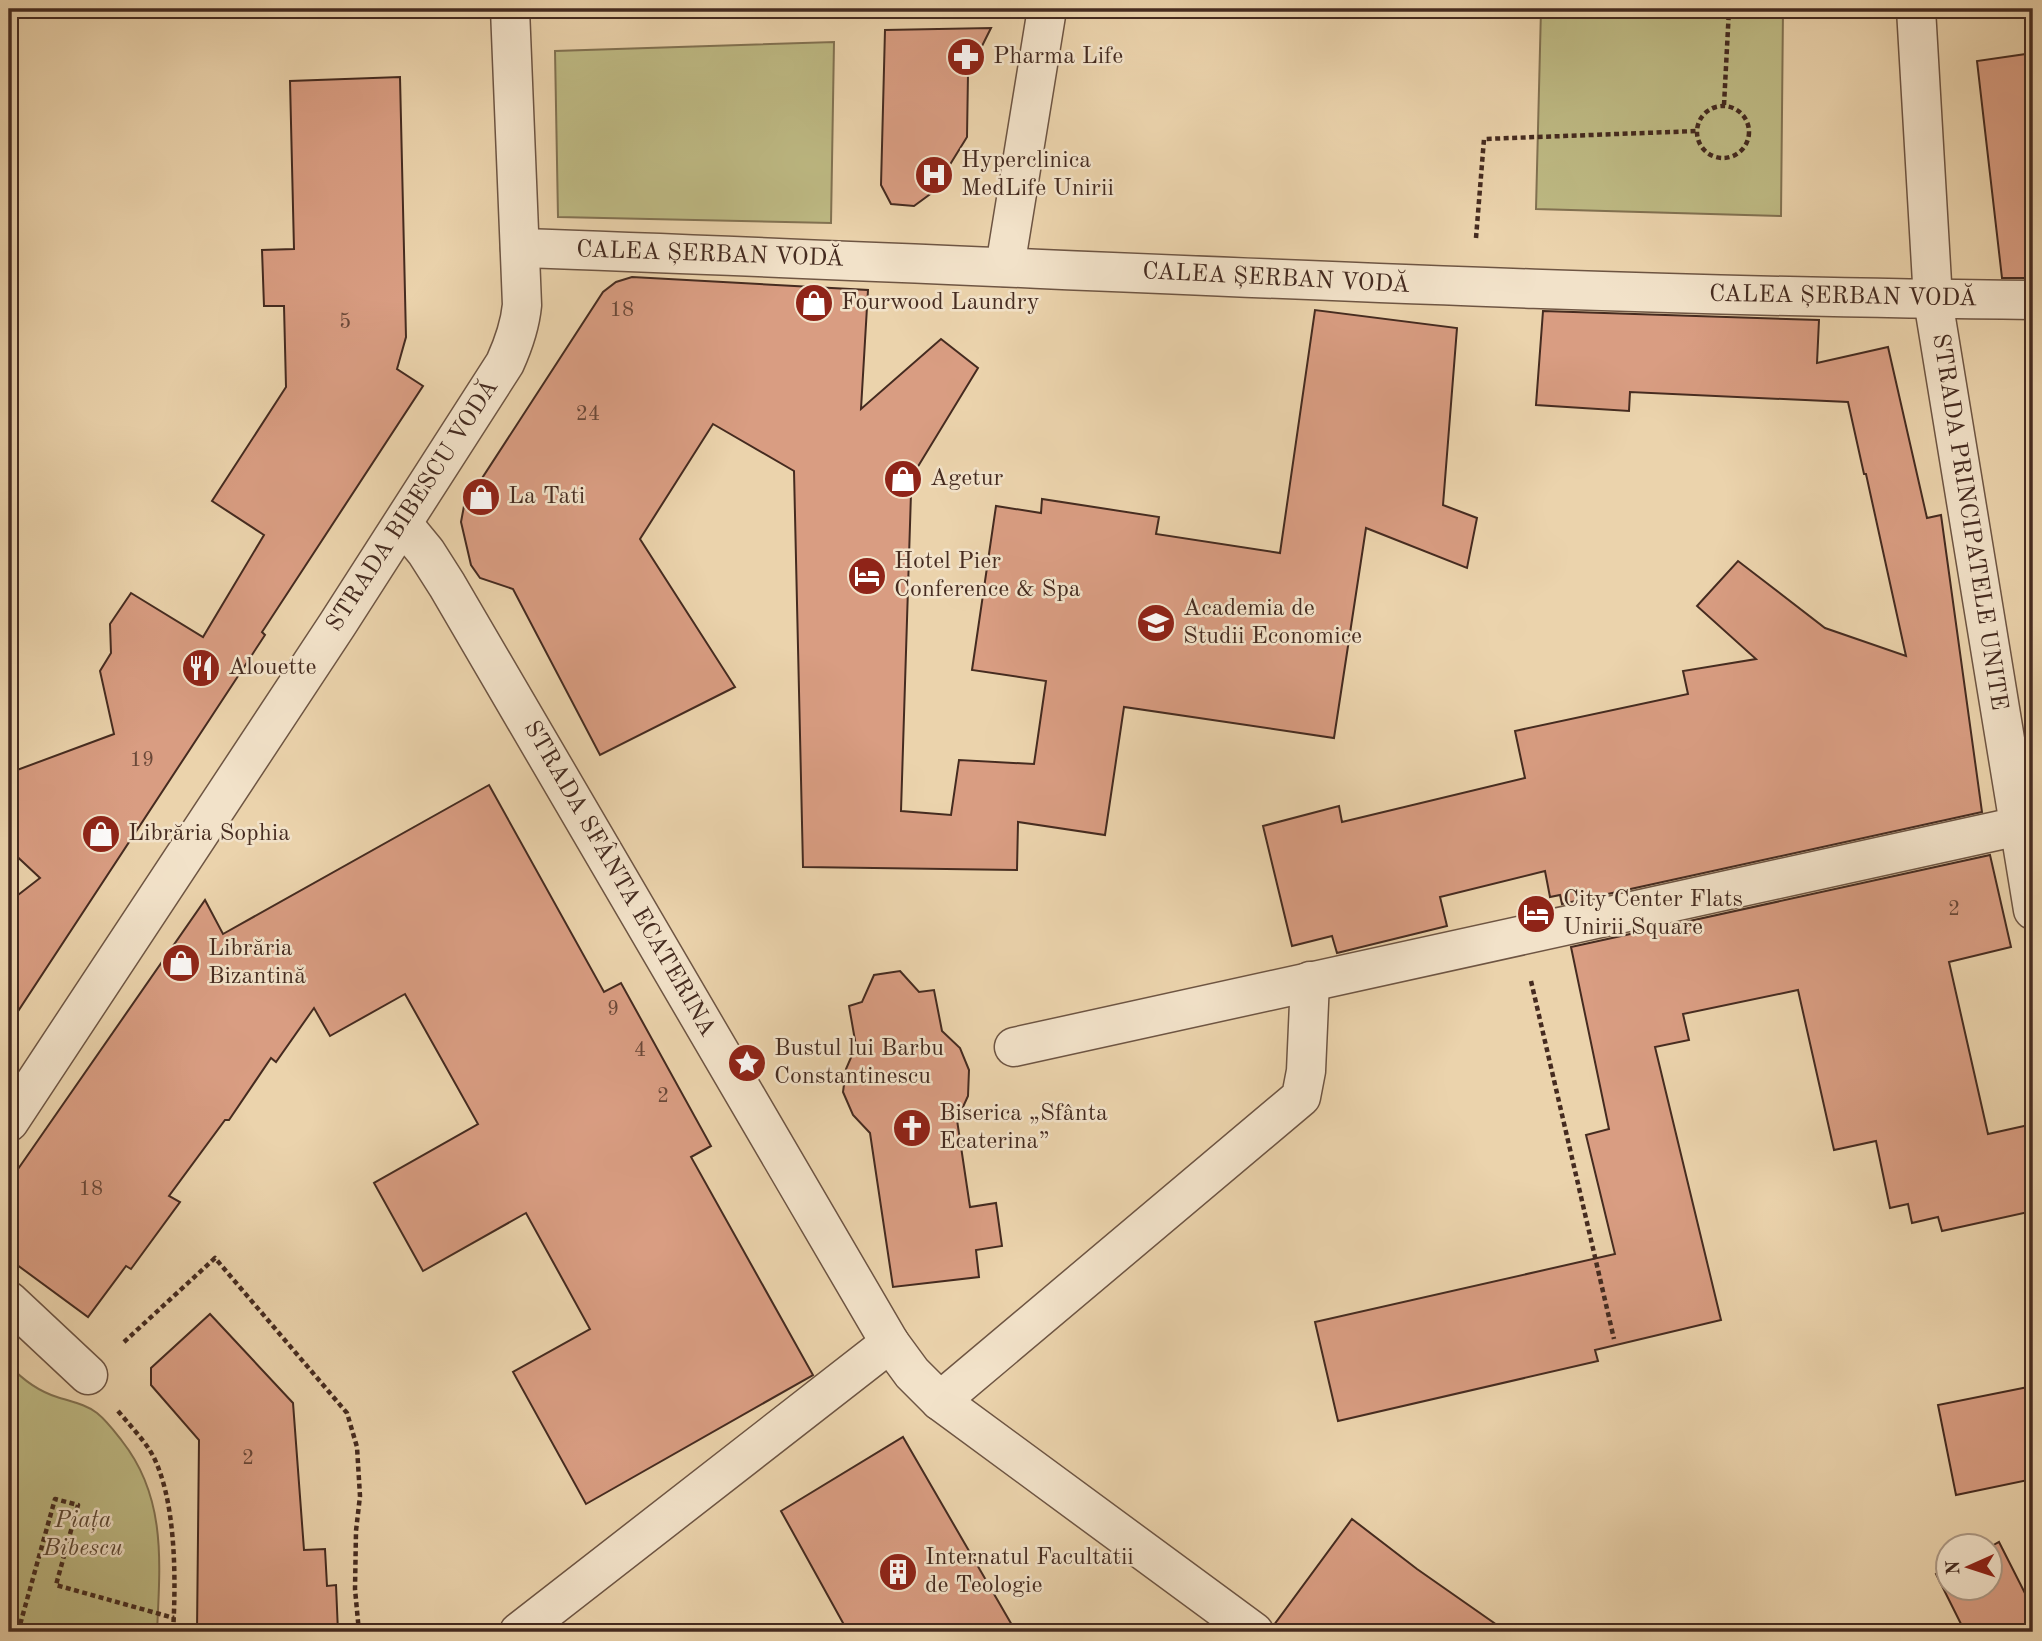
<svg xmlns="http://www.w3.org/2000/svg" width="2042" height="1641" viewBox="0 0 2042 1641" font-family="'Old Standard TT',serif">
	<rect width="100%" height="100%" fill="#ebd3ac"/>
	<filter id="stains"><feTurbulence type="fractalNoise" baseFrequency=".00286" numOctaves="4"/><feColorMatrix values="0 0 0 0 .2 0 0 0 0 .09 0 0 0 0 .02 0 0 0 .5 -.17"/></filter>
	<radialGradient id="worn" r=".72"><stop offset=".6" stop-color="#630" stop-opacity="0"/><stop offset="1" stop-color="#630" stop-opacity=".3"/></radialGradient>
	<g fill="#beba84" stroke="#827252" stroke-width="2">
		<path d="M1541,9H1783L1781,216L1536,209Z"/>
		<path d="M834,42L831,223L558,217L555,51Z"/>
		<path d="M9,1365C23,1380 38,1391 57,1397C72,1402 85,1404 97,1413C107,1421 115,1432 122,1441C167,1498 160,1564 157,1632H9Z"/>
	</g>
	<g fill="#d99d82" stroke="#452b20" stroke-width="2">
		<path d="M991,28L968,74L967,137L933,192L914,206L891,204L881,185L885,30Z"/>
		<path d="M2033,53V278H2002L1977,61Z"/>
		<path d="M400,77L406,337L397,369L423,386L262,632L265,635L9,1025V902L40,878L9,849V773L114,734L100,671L111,653L110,624L131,593L203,637L264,535L212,501L286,387L284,306H264L262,250L294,249L290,81Z"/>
		<path d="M632,277L868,290L861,409L941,339L978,368L903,491L911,493L901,811L951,815L959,760L1034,764L1046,681L972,670L996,506L1041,513L1042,499L1159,517L1156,534L1280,553L1315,310L1457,328L1443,505L1477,518L1467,568L1366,528L1334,738L1124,707L1105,835L1018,822L1017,870L803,867L794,471L713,424L640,539L735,687L600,755L513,589L480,578L471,565L461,522L464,506L603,292L616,282Z"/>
		<path d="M1543,311L1819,320L1817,363L1888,347L1927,518L1941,515L1982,812L1562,904L1560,895L1550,897L1545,871L1440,897L1447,926L1337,953L1332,936L1292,946L1263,826L1339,806L1342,822L1525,778L1515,731L1688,694L1683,671L1756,659L1697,606L1738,561L1825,628L1906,656L1866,474H1864L1848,402L1630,392L1629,411L1536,405Z"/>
		<path d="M489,785L604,992L621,983L711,1146L691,1157L813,1375L586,1504L513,1372L590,1329L526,1213L423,1271L374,1183L478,1124L405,994L330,1036L314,1008L276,1062L271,1058L229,1120H225L169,1196L180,1202L131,1269L126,1266L88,1317L9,1259V1182L205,900L223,934Z"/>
		<path d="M1990,855L2011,947L1949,962L1988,1134L2033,1124V1211L1942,1231L1938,1217L1912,1223L1908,1204L1890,1208L1876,1141L1834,1150L1798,990L1683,1014L1689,1040L1655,1047L1721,1320L1595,1350L1598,1361L1338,1421L1315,1322L1615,1254L1586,1135L1609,1129L1571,947Z"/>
		<path d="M900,971L919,992L934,990L942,1031L960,1048L969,1070L968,1096L957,1120L970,1207L996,1203L1002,1246L976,1250L979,1277L893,1287L870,1133L853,1115L843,1092L846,1069L856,1046L849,1006L862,1002L874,975Z"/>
		<path d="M210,1314L293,1403L304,1550L325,1549L327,1586L336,1585L338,1632H197L199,1440L151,1385V1368Z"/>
		<path d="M2033,1386V1479L1956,1495L1938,1405Z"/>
		<path d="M903,1437L1016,1632H848L781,1511Z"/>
		<path d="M1352,1519L1417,1569L1507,1632H1276L1274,1625Z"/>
		<path d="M1999,1542L2033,1609V1632H1965L1936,1574L1948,1568V1588H1990V1547Z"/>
	</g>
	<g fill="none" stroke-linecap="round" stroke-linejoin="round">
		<defs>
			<g id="minor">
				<path d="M1916,9L1933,300L2033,910"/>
				<path d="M520,248C1024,265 1528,296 2033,300"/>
				<path d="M1005,267L1047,9"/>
				<path d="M403,524L426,552L447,585L890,1343L912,1373L940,1401L1254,1632"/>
				<path d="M1014,1047L2019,826"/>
				<path d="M9,1122L337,625L505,363C514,343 520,326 522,305L510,9"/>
				<path d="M9,1301L88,1375"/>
				<path d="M940,1401L1301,1097L1306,1071L1310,981"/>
				<path d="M519,1632L890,1343"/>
			</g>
		</defs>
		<use href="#minor" stroke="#6e5543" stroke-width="41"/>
		<g stroke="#452b20" stroke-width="4.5" stroke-dasharray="5 3.5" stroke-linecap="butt">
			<path d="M1724,105L1729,9"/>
			<circle cx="1723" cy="132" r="26"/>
			<path d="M1476,238L1484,139L1697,131"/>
			<path d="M1531,981L1614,1339"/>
			<path d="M124,1342L215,1258L347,1413L357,1447L360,1496L356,1531L355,1589L359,1632"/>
			<path d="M118,1411C129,1424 140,1436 149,1449C177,1493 176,1582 173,1632"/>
			<path d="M18,1632L55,1499L78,1505L56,1585L174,1618"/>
		</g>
		<use href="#minor" stroke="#f2e2c9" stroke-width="38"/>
	</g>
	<defs>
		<symbol id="pharmacy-disc" viewBox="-11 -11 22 22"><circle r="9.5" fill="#8f2418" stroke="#f2e2c9"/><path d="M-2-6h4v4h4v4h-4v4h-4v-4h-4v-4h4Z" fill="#fff"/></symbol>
		<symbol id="hospital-disc" viewBox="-11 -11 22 22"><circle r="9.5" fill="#8f2418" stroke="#f2e2c9"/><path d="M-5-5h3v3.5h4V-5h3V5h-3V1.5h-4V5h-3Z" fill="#fff"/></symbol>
		<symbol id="shop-disc" viewBox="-11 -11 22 22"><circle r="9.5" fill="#8f2418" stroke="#f2e2c9"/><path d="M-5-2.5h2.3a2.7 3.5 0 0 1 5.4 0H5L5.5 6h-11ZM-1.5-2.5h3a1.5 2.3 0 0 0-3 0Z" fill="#fff"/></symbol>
		<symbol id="hotel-disc" viewBox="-11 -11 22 22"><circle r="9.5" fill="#8f2418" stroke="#f2e2c9"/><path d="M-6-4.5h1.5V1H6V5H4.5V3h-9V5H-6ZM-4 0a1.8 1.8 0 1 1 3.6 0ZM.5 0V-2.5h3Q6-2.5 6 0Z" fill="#fff"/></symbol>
		<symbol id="university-disc" viewBox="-11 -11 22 22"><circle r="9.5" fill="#8f2418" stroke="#f2e2c9"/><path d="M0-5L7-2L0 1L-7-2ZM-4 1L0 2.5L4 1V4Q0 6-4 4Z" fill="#fff"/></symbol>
		<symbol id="restaurant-disc" viewBox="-11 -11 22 22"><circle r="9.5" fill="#8f2418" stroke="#f2e2c9"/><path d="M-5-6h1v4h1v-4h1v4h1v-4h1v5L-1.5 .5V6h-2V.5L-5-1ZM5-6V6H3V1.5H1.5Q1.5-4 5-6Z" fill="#fff"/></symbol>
		<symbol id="sight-disc" viewBox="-11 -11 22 22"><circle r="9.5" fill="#8f2418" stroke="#f2e2c9"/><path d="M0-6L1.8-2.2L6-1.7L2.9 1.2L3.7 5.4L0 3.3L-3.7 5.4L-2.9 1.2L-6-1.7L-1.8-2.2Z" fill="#fff"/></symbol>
		<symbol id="church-disc" viewBox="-11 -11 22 22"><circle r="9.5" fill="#8f2418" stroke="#f2e2c9"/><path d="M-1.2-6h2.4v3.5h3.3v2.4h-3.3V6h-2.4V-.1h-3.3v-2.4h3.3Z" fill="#fff"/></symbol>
		<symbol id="building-disc" viewBox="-11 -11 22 22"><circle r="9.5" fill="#8f2418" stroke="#f2e2c9"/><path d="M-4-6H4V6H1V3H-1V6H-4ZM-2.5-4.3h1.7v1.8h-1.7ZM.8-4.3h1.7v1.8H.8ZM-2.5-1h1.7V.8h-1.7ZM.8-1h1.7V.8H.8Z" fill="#fff"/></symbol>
	</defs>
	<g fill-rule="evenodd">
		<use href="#pharmacy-disc" x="944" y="35" width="44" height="44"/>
		<use href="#hospital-disc" x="912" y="153" width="44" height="44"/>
		<use href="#shop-disc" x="792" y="281" width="44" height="44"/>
		<use href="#shop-disc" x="881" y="457" width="44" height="44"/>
		<use href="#shop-disc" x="459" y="475" width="44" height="44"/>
		<use href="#hotel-disc" x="845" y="554" width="44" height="44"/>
		<use href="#university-disc" x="1134" y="601" width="44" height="44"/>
		<use href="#restaurant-disc" x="179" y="646" width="44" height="44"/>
		<use href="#shop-disc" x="79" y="812" width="44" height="44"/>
		<use href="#hotel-disc" x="1514" y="892" width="44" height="44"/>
		<use href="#shop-disc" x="159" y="941" width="44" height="44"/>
		<use href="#sight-disc" x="725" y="1041" width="44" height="44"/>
		<use href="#church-disc" x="890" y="1106" width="44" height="44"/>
		<use href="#building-disc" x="876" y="1550" width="44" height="44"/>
	</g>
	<g text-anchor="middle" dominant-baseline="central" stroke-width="5" stroke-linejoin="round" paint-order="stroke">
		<g font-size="21" fill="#6a4838">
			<text x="622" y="310">18</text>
			<text x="345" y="322">5</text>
			<text x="588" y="414">24</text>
			<text x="142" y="760">19</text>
			<text x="1954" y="909">2</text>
			<text x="613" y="1009">9</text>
			<text x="640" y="1050">4</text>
			<text x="663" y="1096">2</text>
			<text x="91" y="1189">18</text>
			<text x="248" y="1458">2</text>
		</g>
		<g font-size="24" fill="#452b20" stroke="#f2e2c9" text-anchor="start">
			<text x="993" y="57">Pharma Life</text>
			<text x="961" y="161">Hyperclinica<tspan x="961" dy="28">MedLife Unirii</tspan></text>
			<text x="841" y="303">Fourwood Laundry</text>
			<text x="930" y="479">Agetur</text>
			<text x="508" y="497">La Tati</text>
			<text x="894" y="562">Hotel Pier<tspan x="894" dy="28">Conference &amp; Spa</tspan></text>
			<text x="1183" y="609">Academia de<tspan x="1183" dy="28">Studii Economice</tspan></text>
			<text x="228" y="668">Alouette</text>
			<text x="128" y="834">Librăria Sophia</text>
			<text x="1563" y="900">City Center Flats<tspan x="1563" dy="28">Unirii Square</tspan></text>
			<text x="208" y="949">Librăria<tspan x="208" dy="28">Bizantină</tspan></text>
			<text x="774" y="1049">Bustul lui Barbu<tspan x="774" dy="28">Constantinescu</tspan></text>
			<text x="939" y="1114">Biserica „Sfânta<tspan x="939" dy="28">Ecaterina”</tspan></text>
			<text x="925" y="1558">Internatul Facultatii<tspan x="925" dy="28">de Teologie</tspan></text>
		</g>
		<g font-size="24" fill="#452b20" stroke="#f2e2c9">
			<text transform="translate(710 255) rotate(2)">CALEA ȘERBAN VODĂ</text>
			<text transform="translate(1276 279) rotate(3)">CALEA ȘERBAN VODĂ</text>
			<text transform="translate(1843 297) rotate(1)">CALEA ȘERBAN VODĂ</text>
			<text transform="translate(413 506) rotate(-57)">STRADA BIBESCU VODĂ</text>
			<text transform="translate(1969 522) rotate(81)">STRADA PRINCIPATELE UNITE</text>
			<text transform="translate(619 879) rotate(60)">STRADA SFÂNTA ECATERINA</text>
		</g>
		<g font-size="24" font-style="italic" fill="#5d4834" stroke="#f2e2c9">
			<text x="83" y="1521">Piața<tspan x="83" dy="28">Bibescu</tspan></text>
		</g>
	</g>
	<rect width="2042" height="1641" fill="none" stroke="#ebd3ac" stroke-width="35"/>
	<rect x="10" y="10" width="2021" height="1620" fill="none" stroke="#452b20" stroke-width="3.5"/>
	<rect x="18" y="18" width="2007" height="1606" fill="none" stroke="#452b20" stroke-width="2"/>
	<g transform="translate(1969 1567) rotate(267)"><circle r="33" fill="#f2e2c9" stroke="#ad9985" stroke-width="2"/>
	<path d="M0-5L12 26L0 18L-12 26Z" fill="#8f2418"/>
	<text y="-10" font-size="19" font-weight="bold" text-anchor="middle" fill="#452b20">N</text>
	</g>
	<rect width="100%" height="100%" filter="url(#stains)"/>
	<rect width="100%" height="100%" fill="url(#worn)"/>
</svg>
